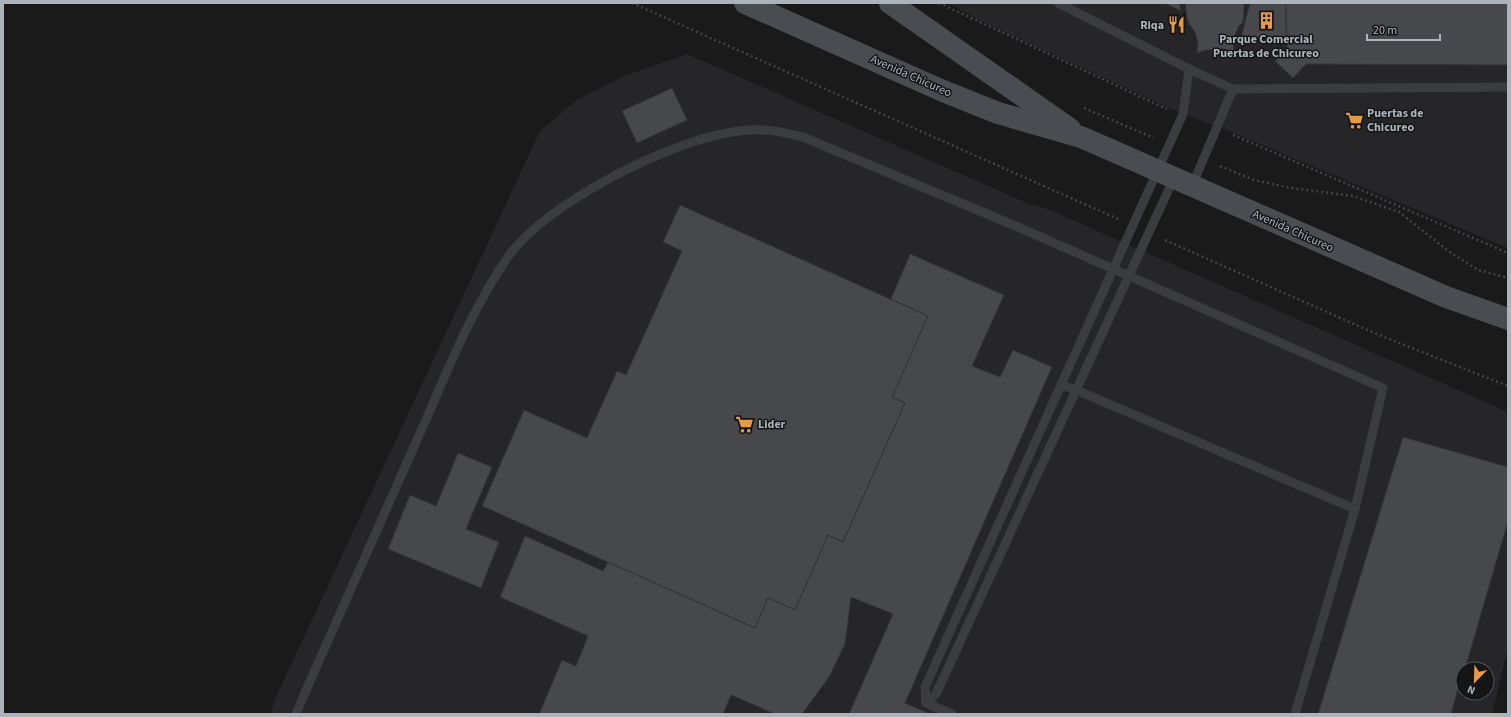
<svg xmlns="http://www.w3.org/2000/svg" width="1511" height="717" viewBox="0 0 1511 717" font-family="'Source Sans 3',sans-serif">
	<rect width="100%" height="100%" fill="#1a1a1b"/>
	<g fill="#262628" fill-rule="evenodd">
		<path d="M948,3H1508V248L1217,126L1183,114L989,25Z"/>
		<path d="M687,54L1027,203L1050,210L1508,412V647L1492,714H271L275,699L540,131L578,99L624,76ZM1463,669H1487V693H1463Z"/>
	</g>
	<g fill="#47484b" stroke="#343437">
		<path d="M1165,3H1179L1181,11Z"/>
		<path d="M1185,3H1244L1243,22L1239,26L1235,35L1233,43L1234,53L1224,49L1205,50L1197,53L1198,43L1195,32L1188,22Z"/>
		<path d="M1250,3H1286V37L1241,38Z"/>
		<path d="M1286,3H1508V65L1306,64L1293,78L1275,61L1287,48Z"/>
		<path d="M672,88L687,120L637,143L622,111Z"/>
		<path d="M680,205L928,316L892,397L905,403L843,542L828,535L795,610L768,598L755,628L482,506L524,410L587,438L617,371L626,375L682,251L663,242Z"/>
		<path d="M910,254L1004,295L972,366L1000,377L1013,350L1052,367L905,703L930,714H849L893,614L851,597L845,644L829,677L802,714H775L731,695L723,714H539L562,660L576,666L588,636L500,597L525,536L603,571L608,562L755,628L768,598L795,610L828,535L843,542L905,403L892,397L928,316L891,299Z"/>
		<path d="M1403,437L1508,467V521L1465,669H1463L1451,714H1318Z"/>
		<path d="M458,453L492,467L466,529L499,542L481,588L388,549L410,495L436,506Z"/>
	</g>
	<g fill="none" stroke-linecap="round" stroke-linejoin="round">
		<g stroke="#414447" stroke-width="2.5" stroke-dasharray="2 3" stroke-linecap="butt">
			<path d="M632,3L1118,219"/>
			<path d="M939,3L1167,109"/>
			<path d="M1084,108L1154,138"/>
			<path d="M1233,135L1508,253"/>
			<path d="M1220,166L1254,180L1291,188L1353,196L1399,212L1451,253L1478,270L1508,278"/>
			<path d="M1165,240L1374,333L1508,386"/>
		</g>
		<g stroke="#3b3c40" stroke-width="9">
			<path d="M1058,3L1189,69L1233,89L1508,87"/>
			<path d="M1192,186L1233,89"/>
			<path d="M1061,385L1076,390L1355,509L1295,714"/>
			<path d="M926,703L925,687L1183,114L1189,69"/>
			<path d="M926,703L936,694L1174,178"/>
			<path d="M926,703L952,714"/>
			<path d="M296,714L307,688C345,602 383,517 421,431C447,372 471,310 508,257C545,203 675,138 739,131C764,128 780,131 803,137L1018,227L1383,388L1355,509"/>
		</g>
		<g stroke="#494c50" stroke-width="22">
			<path d="M745,3L943,91L998,113L1081,137L1446,297L1508,319"/>
			<path d="M890,3L1070,129"/>
		</g>
	</g>
	<defs>
		<symbol id="building-bare" viewBox="-9 -9 18 18"><path d="M-4-6H4V6H1V3H-1V6H-4ZM-2.5-4.3h1.7v1.8h-1.7ZM.8-4.3h1.7v1.8H.8ZM-2.5-1h1.7V.8h-1.7ZM.8-1h1.7V.8H.8Z" fill="#e49a49" stroke="#141516" stroke-width="2.5" paint-order="stroke"/></symbol>
		<symbol id="restaurant-bare" viewBox="-9 -9 18 18"><path d="M-5-6h1v4h1v-4h1v4h1v-4h1v5L-1.5 .5V6h-2V.5L-5-1ZM5-6V6H3V1.5H1.5Q1.5-4 5-6Z" fill="#e49a49" stroke="#141516" stroke-width="2.5" paint-order="stroke"/></symbol>
		<symbol id="supermarket-bare" viewBox="-9 -9 18 18"><path d="M-6-5.5h2.5l.6 2H6L4.5 2H-2.5L-4.4-4H-6ZM-1.5 3.2a1.3 1.3 0 1 0 .1 0ZM3 3.2a1.3 1.3 0 1 0 .1 0Z" fill="#e49a49" stroke="#141516" stroke-width="2.5" paint-order="stroke"/></symbol>
	</defs>
	<g fill-rule="evenodd">
		<use href="#building-bare" x="1254" y="8" width="25" height="25"/>
		<use href="#restaurant-bare" x="1164" y="12" width="25" height="25"/>
		<use href="#supermarket-bare" x="1342" y="108" width="25" height="25"/>
		<use href="#supermarket-bare" x="732" y="412" width="25" height="25"/>
	</g>
	<g text-anchor="middle" dominant-baseline="central" stroke-width="3" stroke-linejoin="round" paint-order="stroke">
		<g font-size="12" font-weight="bold" fill="#adb3ba" stroke="#141516" text-anchor="start">
			<text x="1164" y="25" text-anchor="end">Riqa</text>
			<text x="1266" y="39" text-anchor="middle">Parque Comercial<tspan x="1266" dy="14">Puertas de Chicureo</tspan></text>
			<text x="1367" y="113">Puertas de<tspan x="1367" dy="14">Chicureo</tspan></text>
			<text x="758" y="424">Lider</text>
		</g>
		<g font-size="12" fill="#adb3ba" stroke="#141516">
			<text transform="translate(911 76) rotate(24)">Avenida Chicureo</text>
			<text transform="translate(1293 231) rotate(24)">Avenida Chicureo</text>
		</g>
	</g>
	<rect width="1511" height="717" fill="none" stroke="#adb3ba" stroke-width="8"/>
	<g transform="translate(1475 681) rotate(203)"><circle r="19" fill="#141516" stroke="#515458"/>
	<path d="M0-3L7 15L0 10L-7 15Z" fill="#e49a49"/>
	<text y="-6" font-size="11" font-weight="bold" text-anchor="middle" fill="#adb3ba">N</text>
	</g>
	<path d="M1367 34v6h73v-6" fill="none" stroke="#adb3ba" stroke-width="2"/>
	<text x="1373" y="34" font-size="12" fill="#adb3ba" stroke="#141516" stroke-width="3" paint-order="stroke">20 m</text>
</svg>
